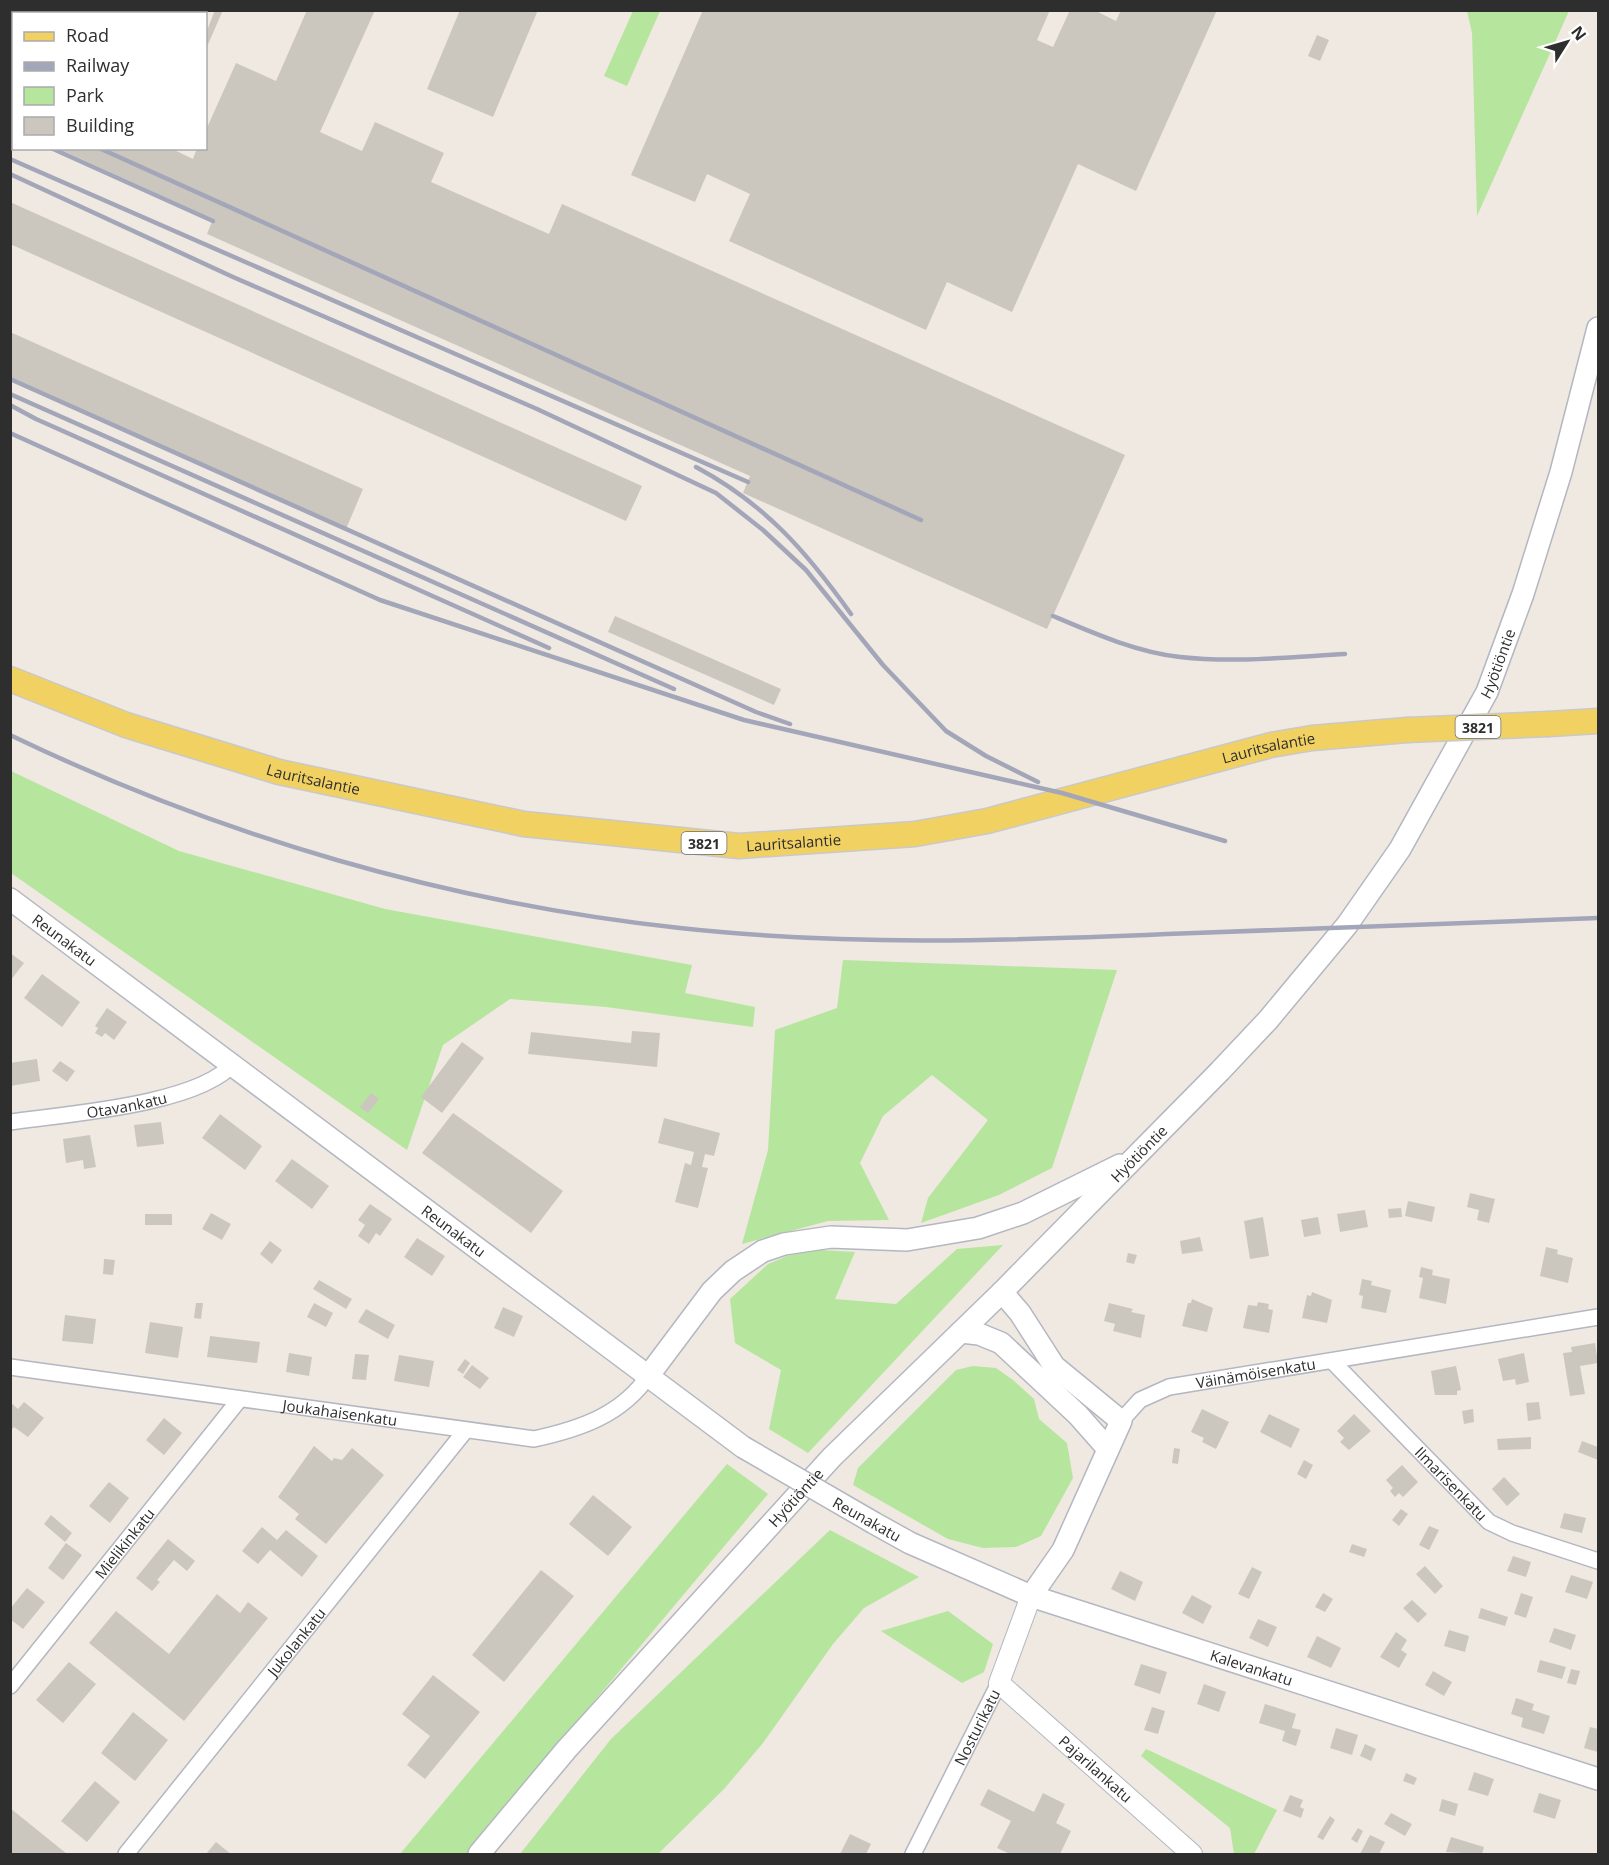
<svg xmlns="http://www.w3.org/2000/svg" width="1609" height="1865" viewBox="0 0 1609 1865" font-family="'Open Sans',sans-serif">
	<rect width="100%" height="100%" fill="#efe9e1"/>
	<g fill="#b6e59e">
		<path d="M633,11H660L627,86L604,76Z"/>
		<path d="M1467,11H1569L1477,216L1472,33Z"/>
		<path d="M11,771L179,851L385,909L692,965L685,993L755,1007L753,1027L606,1007L510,999L443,1045L407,1150L11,873Z"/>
		<path d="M843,960L1117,970L1052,1168L999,1195L921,1223L928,1198L988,1120L932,1075L883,1116L860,1163L889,1220L828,1221L742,1244L768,1150L775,1030L837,1008Z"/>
		<path d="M1003,1245L808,1453L769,1429L781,1370L735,1343L730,1299L768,1264L804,1249L855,1252L835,1299L896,1304L957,1249Z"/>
		<path d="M973,1366L996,1368L1013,1380L1034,1399L1039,1419L1067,1443L1073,1478L1041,1536L1016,1547L983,1548L948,1539L853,1485L858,1468L956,1370Z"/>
		<path d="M727,1464L768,1494L466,1854H400Z"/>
		<path d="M830,1530L919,1577L864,1608L833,1644L763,1743L724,1789L658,1854H520L611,1739Z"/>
		<path d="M948,1611L993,1644L984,1672L962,1683L881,1631Z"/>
		<path d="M1146,1749L1277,1810L1254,1854H1234L1230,1828L1141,1756Z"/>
	</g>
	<g fill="#cbc7bf">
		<path d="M10,10H43L41,14H14V129L10,127Z"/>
		<path d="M215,10H223L206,49V33Z"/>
		<path d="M307,10H375L320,132L362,151L375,122L444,153L431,182L549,234L562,204L1125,455L1047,629L743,493L750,476L207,234L213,219L57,148H170L193,159L197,148H206V130L236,63L276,81Z"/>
		<path d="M460,10H538L493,117L427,89Z"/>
		<path d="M703,10H1050L1037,40L1053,47L1070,10H1094L1116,21L1121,10H1217L1136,191L1078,164L1012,312L947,282L926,330L729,241L750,194L707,174L695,202L631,175Z"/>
		<path d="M1317,35L1329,40L1320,61L1308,56Z"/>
		<path d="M10,202L642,486L626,521L10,244Z"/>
		<path d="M10,332L363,489L346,529L10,379Z"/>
		<path d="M615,616L781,689L774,705L608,632Z"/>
		<path d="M10,953L24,963L10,981Z"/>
		<path d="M42,974L80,1002L62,1027L24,998Z"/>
		<path d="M107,1008L127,1022L114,1040L105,1033L102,1037L95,1033L98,1028L95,1026Z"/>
		<path d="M632,1031L660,1033L657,1067L528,1054L531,1032L631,1043Z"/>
		<path d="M462,1042L484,1058L442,1113L421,1097Z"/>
		<path d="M37,1059L40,1081L10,1086V1063Z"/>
		<path d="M60,1061L75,1071L67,1082L52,1071Z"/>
		<path d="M371,1093L379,1099L368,1113L360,1107Z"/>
		<path d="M453,1113L563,1191L531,1233L422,1153Z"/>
		<path d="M220,1114L262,1146L245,1170L202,1138Z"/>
		<path d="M664,1118L720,1133L714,1156L705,1154L702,1167L708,1168L698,1208L675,1202L685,1163L691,1165L694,1152L658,1143Z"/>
		<path d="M161,1122L164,1144L137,1147L134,1125Z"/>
		<path d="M90,1135L96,1167L84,1169L83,1160L66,1163L63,1139Z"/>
		<path d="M292,1159L329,1186L312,1209L275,1181Z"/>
		<path d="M1470,1193L1495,1199L1489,1223L1477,1220L1479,1210L1467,1207Z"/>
		<path d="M1408,1201L1435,1207L1432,1222L1405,1216Z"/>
		<path d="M370,1204L392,1219L380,1236L376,1233L369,1244L358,1236L365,1225L358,1220Z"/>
		<path d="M1401,1208L1402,1217L1389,1218L1388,1209Z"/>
		<path d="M1365,1210L1368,1227L1340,1232L1337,1214Z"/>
		<path d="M211,1213L231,1224L222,1240L202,1229Z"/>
		<rect x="145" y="1214" width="27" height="11"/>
		<path d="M1263,1217L1269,1256L1250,1259L1244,1221Z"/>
		<path d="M1318,1217L1321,1234L1304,1237L1301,1220Z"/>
		<path d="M1200,1237L1203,1251L1182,1254L1180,1241Z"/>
		<path d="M417,1238L445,1256L432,1276L404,1257Z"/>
		<path d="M270,1241L282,1250L272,1264L260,1254Z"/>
		<path d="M1546,1247L1558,1250L1557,1254L1573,1258L1568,1283L1540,1276Z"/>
		<path d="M1128,1253L1137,1255L1134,1264L1126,1262Z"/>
		<path d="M104,1259L115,1260L113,1275L103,1274Z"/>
		<path d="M1421,1267L1433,1270L1432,1275L1450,1279L1446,1304L1419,1298L1423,1278L1419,1277Z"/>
		<path d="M1362,1279L1372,1281L1371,1285L1391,1290L1386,1313L1361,1308L1363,1296L1359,1295Z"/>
		<path d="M319,1280L352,1299L346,1309L313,1289Z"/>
		<path d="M1312,1292L1332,1300L1327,1323L1302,1318L1307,1295L1311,1296Z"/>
		<path d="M1192,1299L1213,1308L1207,1332L1182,1326L1188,1303H1191Z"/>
		<path d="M1258,1302L1269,1304L1268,1309L1273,1310L1269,1333L1243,1328L1248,1305L1257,1306Z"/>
		<path d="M196,1303H203L201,1319L194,1318Z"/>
		<path d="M314,1303L333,1313L326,1327L307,1317Z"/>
		<path d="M1109,1303L1133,1309L1131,1312L1145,1315L1141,1338L1113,1331L1115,1324L1104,1321Z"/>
		<path d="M503,1307L523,1316L514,1337L494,1328Z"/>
		<path d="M366,1309L395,1325L388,1339L358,1322Z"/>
		<path d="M65,1315L96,1319L93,1344L62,1341Z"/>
		<path d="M150,1322L183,1327L178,1358L145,1353Z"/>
		<path d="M210,1336L260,1342L257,1363L207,1357Z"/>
		<path d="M1595,1343L1598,1363L1580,1366L1585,1394L1570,1396L1563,1353L1572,1352L1571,1347Z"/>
		<path d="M289,1353L312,1357L309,1376L286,1372Z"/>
		<path d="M1524,1353L1529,1382L1516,1385L1515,1379L1503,1381L1498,1359Z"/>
		<path d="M355,1354L369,1355L366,1380L352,1379Z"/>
		<path d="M399,1355L434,1361L429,1387L394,1381Z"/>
		<path d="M465,1359L470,1363L463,1374L457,1370Z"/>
		<path d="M472,1365L489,1378L480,1389L463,1377Z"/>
		<path d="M1456,1366L1461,1390L1457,1391V1395H1435L1431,1371Z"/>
		<path d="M10,1402L18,1409L24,1402L44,1418L28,1437L14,1427L10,1431Z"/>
		<path d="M1539,1402L1541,1419L1528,1421L1526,1403Z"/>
		<path d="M1202,1409L1229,1422L1216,1449L1202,1442L1204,1438L1191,1432Z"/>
		<path d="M1473,1409L1474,1422L1464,1424L1462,1411Z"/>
		<path d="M1269,1414L1300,1429L1291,1448L1260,1432Z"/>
		<path d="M1354,1414L1371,1431L1349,1450L1340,1442L1344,1438L1337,1431Z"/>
		<path d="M164,1418L182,1433L164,1455L146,1440Z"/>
		<path d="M1531,1437V1449L1498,1450L1497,1439Z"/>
		<path d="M1582,1441L1598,1447V1460L1578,1452Z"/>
		<path d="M314,1446L332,1461L334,1458L342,1460L352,1448L384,1475L326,1544L295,1519L299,1514L278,1497Z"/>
		<path d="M1174,1448L1180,1449L1178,1464L1172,1463Z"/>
		<path d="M1304,1460L1313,1465L1306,1479L1297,1474Z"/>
		<path d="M1402,1465L1418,1482L1403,1497L1399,1493L1395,1497L1390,1491L1393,1488L1386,1480Z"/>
		<path d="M1504,1477L1520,1494L1507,1506L1492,1489Z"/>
		<path d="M109,1482L129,1498L110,1523L89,1506Z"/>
		<path d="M593,1495L632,1527L608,1556L569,1524Z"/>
		<path d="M1401,1509L1408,1514L1399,1526L1392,1520Z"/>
		<path d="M1564,1513L1586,1518L1582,1533L1560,1528Z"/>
		<path d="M51,1515L72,1533L65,1542L44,1524Z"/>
		<path d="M1429,1526L1439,1530L1429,1550L1419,1545Z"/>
		<path d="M262,1527L277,1540L286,1530L318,1556L302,1577L270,1550L258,1564L242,1551Z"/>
		<path d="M168,1539L195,1561L187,1571L174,1560L157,1580L160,1582L152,1591L136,1578Z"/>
		<path d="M66,1543L82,1555L63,1580L48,1568Z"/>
		<path d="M1352,1544L1367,1549L1364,1557L1349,1552Z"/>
		<path d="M1513,1556L1531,1562L1526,1577L1507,1571Z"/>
		<path d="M1425,1566L1443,1586L1435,1594L1416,1574Z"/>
		<path d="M1252,1567L1262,1572L1249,1599L1238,1594Z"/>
		<path d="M541,1570L574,1596L504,1682L472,1655Z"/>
		<path d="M1120,1571L1143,1582L1135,1601L1111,1589Z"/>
		<path d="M1571,1575L1593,1582L1587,1599L1565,1592Z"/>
		<path d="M27,1588L45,1602L23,1629L10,1619V1609Z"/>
		<path d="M1323,1593L1333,1599L1325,1612L1315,1607Z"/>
		<path d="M1521,1593L1533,1597L1526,1618L1514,1614Z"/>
		<path d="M217,1594L240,1613L248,1602L268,1618L184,1721L89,1643L116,1611L169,1654Z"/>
		<path d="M1192,1595L1212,1606L1203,1624L1182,1613Z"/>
		<path d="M1412,1600L1427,1614L1418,1623L1403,1608Z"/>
		<path d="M1481,1608L1508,1617L1505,1626L1478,1618Z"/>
		<path d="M1258,1619L1277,1627L1268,1647L1249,1638Z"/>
		<path d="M1554,1628L1576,1635L1571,1650L1549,1642Z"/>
		<path d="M1449,1630L1469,1636L1465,1652L1444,1646Z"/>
		<path d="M1396,1632L1407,1640L1401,1650L1407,1654L1399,1668L1380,1657Z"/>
		<path d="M1317,1636L1341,1648L1331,1668L1307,1657Z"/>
		<path d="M1540,1660L1566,1667L1562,1679L1537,1672Z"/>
		<path d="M69,1662L96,1684L63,1723L36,1700Z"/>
		<path d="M1141,1664L1167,1672L1160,1694L1134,1685Z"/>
		<path d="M1571,1669L1580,1671L1576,1685L1567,1683Z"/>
		<path d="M1433,1671L1452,1682L1444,1696L1425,1685Z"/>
		<path d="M433,1675L480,1712L425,1779L407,1765L430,1736L402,1714Z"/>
		<path d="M1204,1684L1226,1692L1219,1712L1197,1704Z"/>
		<path d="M1516,1698L1534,1704L1532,1710L1550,1716L1544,1734L1521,1727L1523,1718L1511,1714Z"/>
		<path d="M1265,1704L1296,1714L1292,1728L1301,1730L1296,1746L1282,1741L1285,1731L1259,1723Z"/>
		<path d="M1152,1707L1165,1711L1158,1734L1144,1730Z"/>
		<path d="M133,1712L168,1740L135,1781L101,1753Z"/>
		<path d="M1590,1727L1598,1729V1752L1584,1748Z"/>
		<path d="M1336,1728L1358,1735L1352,1755L1330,1748Z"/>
		<path d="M1365,1744L1376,1749L1371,1761L1360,1756Z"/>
		<path d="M1474,1772L1494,1779L1488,1796L1468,1790Z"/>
		<path d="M1406,1773L1417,1778L1414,1785L1403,1781Z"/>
		<path d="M95,1781L120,1802L87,1842L61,1821Z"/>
		<path d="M988,1789L1034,1812L1043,1793L1065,1804L1056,1823L1071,1831L1060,1854H1010L997,1848L1011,1821L980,1805Z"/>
		<path d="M1539,1793L1561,1800L1555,1819L1533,1812Z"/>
		<path d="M1290,1795L1303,1800L1300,1807L1304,1809L1301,1818L1283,1811Z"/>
		<path d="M1442,1799L1458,1804L1455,1816L1439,1811Z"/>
		<path d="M10,1808L67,1854H10Z"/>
		<path d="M1391,1813L1412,1824L1405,1836L1384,1824Z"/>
		<path d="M1330,1816L1335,1820L1323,1840L1317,1837Z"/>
		<path d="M1358,1828L1363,1831L1357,1843L1351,1839Z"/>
		<path d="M850,1834L871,1844L866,1854H840Z"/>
		<path d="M1370,1835L1385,1842L1379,1854H1360Z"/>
		<path d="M1451,1837L1484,1847L1482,1854L1446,1852Z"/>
		<path d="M216,1842L231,1854H206Z"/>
	</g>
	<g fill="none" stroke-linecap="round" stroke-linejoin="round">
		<defs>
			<g id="minor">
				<path id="s1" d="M10,1122C66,1114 198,1105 234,1063"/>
				<path id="s2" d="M1332,1361L1489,1522L1512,1533L1598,1561"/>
				<path id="s3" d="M10,1367L534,1439C580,1429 622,1415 649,1375"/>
				<path id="s4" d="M1121,1421L1140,1400L1169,1387L1598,1317"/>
				<path id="s5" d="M10,1686L239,1400"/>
				<path id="s6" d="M126,1854L465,1431"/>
				<path id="s7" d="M913,1854L999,1683"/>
			</g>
			<g id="tertiary">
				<path id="s8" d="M1031,1596L999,1683L1192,1854"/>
			</g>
			<g id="secondary">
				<path id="s9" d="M10,899L743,1447"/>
				<path d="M1002,1292L1020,1313L1054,1366L1121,1421L1063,1550L1031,1596"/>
				<path d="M961,1332L979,1334L1001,1343L1078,1415L1108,1449"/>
				<path d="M649,1375L712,1291L733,1271L763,1251L784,1244L831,1237L907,1240L978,1228L1023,1213L1120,1165"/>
				<path id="s10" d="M874,1523L910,1543L1031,1596L1598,1779"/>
				<path id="s11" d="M479,1854L566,1750L832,1457L1002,1292L1220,1071L1268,1020L1347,925L1400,849L1487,692L1523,594L1561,472L1598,328"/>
			</g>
			<g id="primary">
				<path id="s12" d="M10,679L126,725L279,772L524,824L739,846L915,834L987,821L1271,745L1312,738L1407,730"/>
				<path d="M1549,724L1598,721"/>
			</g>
		</defs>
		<use href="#minor" stroke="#b4b7c1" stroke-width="18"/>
		<use href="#tertiary" stroke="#b4b7c1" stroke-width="22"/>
		<use href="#secondary" stroke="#b4b7c1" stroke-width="24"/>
		<use href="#primary" stroke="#c9c9c9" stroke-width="27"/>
		<use href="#minor" stroke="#fff" stroke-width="15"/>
		<use href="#tertiary" stroke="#fff" stroke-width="20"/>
		<use href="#secondary" stroke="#fff" stroke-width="21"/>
		<use href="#primary" stroke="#f2d163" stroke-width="24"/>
		<g stroke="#a3a6b8" stroke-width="4.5">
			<path d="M10,109L14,110"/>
			<path d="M10,130L14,132"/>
			<path d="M51,148L213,221"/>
			<path d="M99,148L921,520"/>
			<path d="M10,159L748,482"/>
			<path d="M10,174L233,277L537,409L716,493L763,530L806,570L883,665L946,731L986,756L1038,782"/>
			<path d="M10,379L756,712L790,724"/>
			<path d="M10,394L674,689"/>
			<path d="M10,405L36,419L549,648"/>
			<path d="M10,433L380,600L744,720L1062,793L1225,841"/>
			<path d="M696,467C765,504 806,551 851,614"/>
			<path d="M1053,616C1093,633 1136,652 1180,657C1234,663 1291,657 1345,654"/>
			<path d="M10,735C220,836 448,903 680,928C842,946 1005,941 1167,934C1311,929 1455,923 1598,918"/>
		</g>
		<defs>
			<path id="secondary-bridge" d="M743,1447L874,1523"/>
			<path id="primary-bridge" d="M1407,730L1549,724"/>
		</defs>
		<use href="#secondary-bridge" stroke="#b4b7c1" stroke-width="24" stroke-linecap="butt"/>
		<use href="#primary-bridge" stroke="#c9c9c9" stroke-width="27" stroke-linecap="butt"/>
		<use href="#secondary-bridge" stroke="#fff" stroke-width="21"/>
		<use href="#primary-bridge" stroke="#f2d163" stroke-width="24"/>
	</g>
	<g text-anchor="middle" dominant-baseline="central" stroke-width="4.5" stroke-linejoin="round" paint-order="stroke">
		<g fill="#fff" stroke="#6d6d6d" stroke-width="1.5">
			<rect x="1455.5" y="716" width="45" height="22" rx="4.5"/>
			<rect x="681.5" y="832" width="45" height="22" rx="4.5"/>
		</g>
		<g font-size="14" font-weight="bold" fill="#2e2e2e">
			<text x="1478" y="727">3821</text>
			<text x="704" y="843">3821</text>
		</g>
		<g font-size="15" fill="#2e2e2e" stroke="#fff">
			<text stroke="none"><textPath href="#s11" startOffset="1575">Hyötiöntie</textPath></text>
			<text stroke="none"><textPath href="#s12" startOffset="1292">Lauritsalantie</textPath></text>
			<text stroke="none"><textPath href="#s12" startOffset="320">Lauritsalantie</textPath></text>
			<text stroke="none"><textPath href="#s12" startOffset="806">Lauritsalantie</textPath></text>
			<text stroke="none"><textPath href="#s9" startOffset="68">Reunakatu</textPath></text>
			<text stroke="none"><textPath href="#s1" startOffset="118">Otavankatu</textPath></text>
			<text stroke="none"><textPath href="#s11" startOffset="963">Hyötiöntie</textPath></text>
			<text stroke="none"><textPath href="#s9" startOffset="554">Reunakatu</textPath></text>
			<text stroke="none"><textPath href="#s4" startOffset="148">Väinämöisenkatu</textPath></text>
			<text stroke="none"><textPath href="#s3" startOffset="333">Joukahaisenkatu</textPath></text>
			<text stroke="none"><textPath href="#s2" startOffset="171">Ilmarisenkatu</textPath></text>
			<text stroke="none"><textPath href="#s11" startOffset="477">Hyötiöntie</textPath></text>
			<text transform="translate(867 1519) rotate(29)">Reunakatu</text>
			<text stroke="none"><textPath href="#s5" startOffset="183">Mielikinkatu</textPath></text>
			<text stroke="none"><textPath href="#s6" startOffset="272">Jukolankatu</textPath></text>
			<text stroke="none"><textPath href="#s10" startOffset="405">Kalevankatu</textPath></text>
			<text stroke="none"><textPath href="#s7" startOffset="142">Nosturikatu</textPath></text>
			<text stroke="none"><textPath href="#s8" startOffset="222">Pajarilankatu</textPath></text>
		</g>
	</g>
	<rect width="1609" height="1865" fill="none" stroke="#2e2e2e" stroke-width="24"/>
	<rect x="12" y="12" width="195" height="138" fill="#ffffff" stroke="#ababab" stroke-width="1.5"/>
	<rect x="24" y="32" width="30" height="9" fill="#f2d163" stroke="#ababab" stroke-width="1.5"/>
	<text x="66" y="42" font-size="18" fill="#2e2e2e">Road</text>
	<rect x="24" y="62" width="30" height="9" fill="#a3a6b8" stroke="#ababab" stroke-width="1.5"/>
	<text x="66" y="72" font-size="18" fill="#2e2e2e">Railway</text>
	<rect x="24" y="87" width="30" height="18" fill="#b6e59e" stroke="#ababab" stroke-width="1.5"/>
	<text x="66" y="102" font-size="18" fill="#2e2e2e">Park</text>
	<rect x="24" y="117" width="30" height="18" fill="#cbc7bf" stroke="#ababab" stroke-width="1.5"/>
	<text x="66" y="132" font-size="18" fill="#2e2e2e">Building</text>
	<g transform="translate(1567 42) rotate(53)" stroke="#ffffff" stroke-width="4.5" paint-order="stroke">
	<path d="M0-4.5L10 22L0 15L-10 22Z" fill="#2e2e2e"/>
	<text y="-9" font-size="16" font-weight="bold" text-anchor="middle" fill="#2e2e2e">N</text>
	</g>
</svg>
